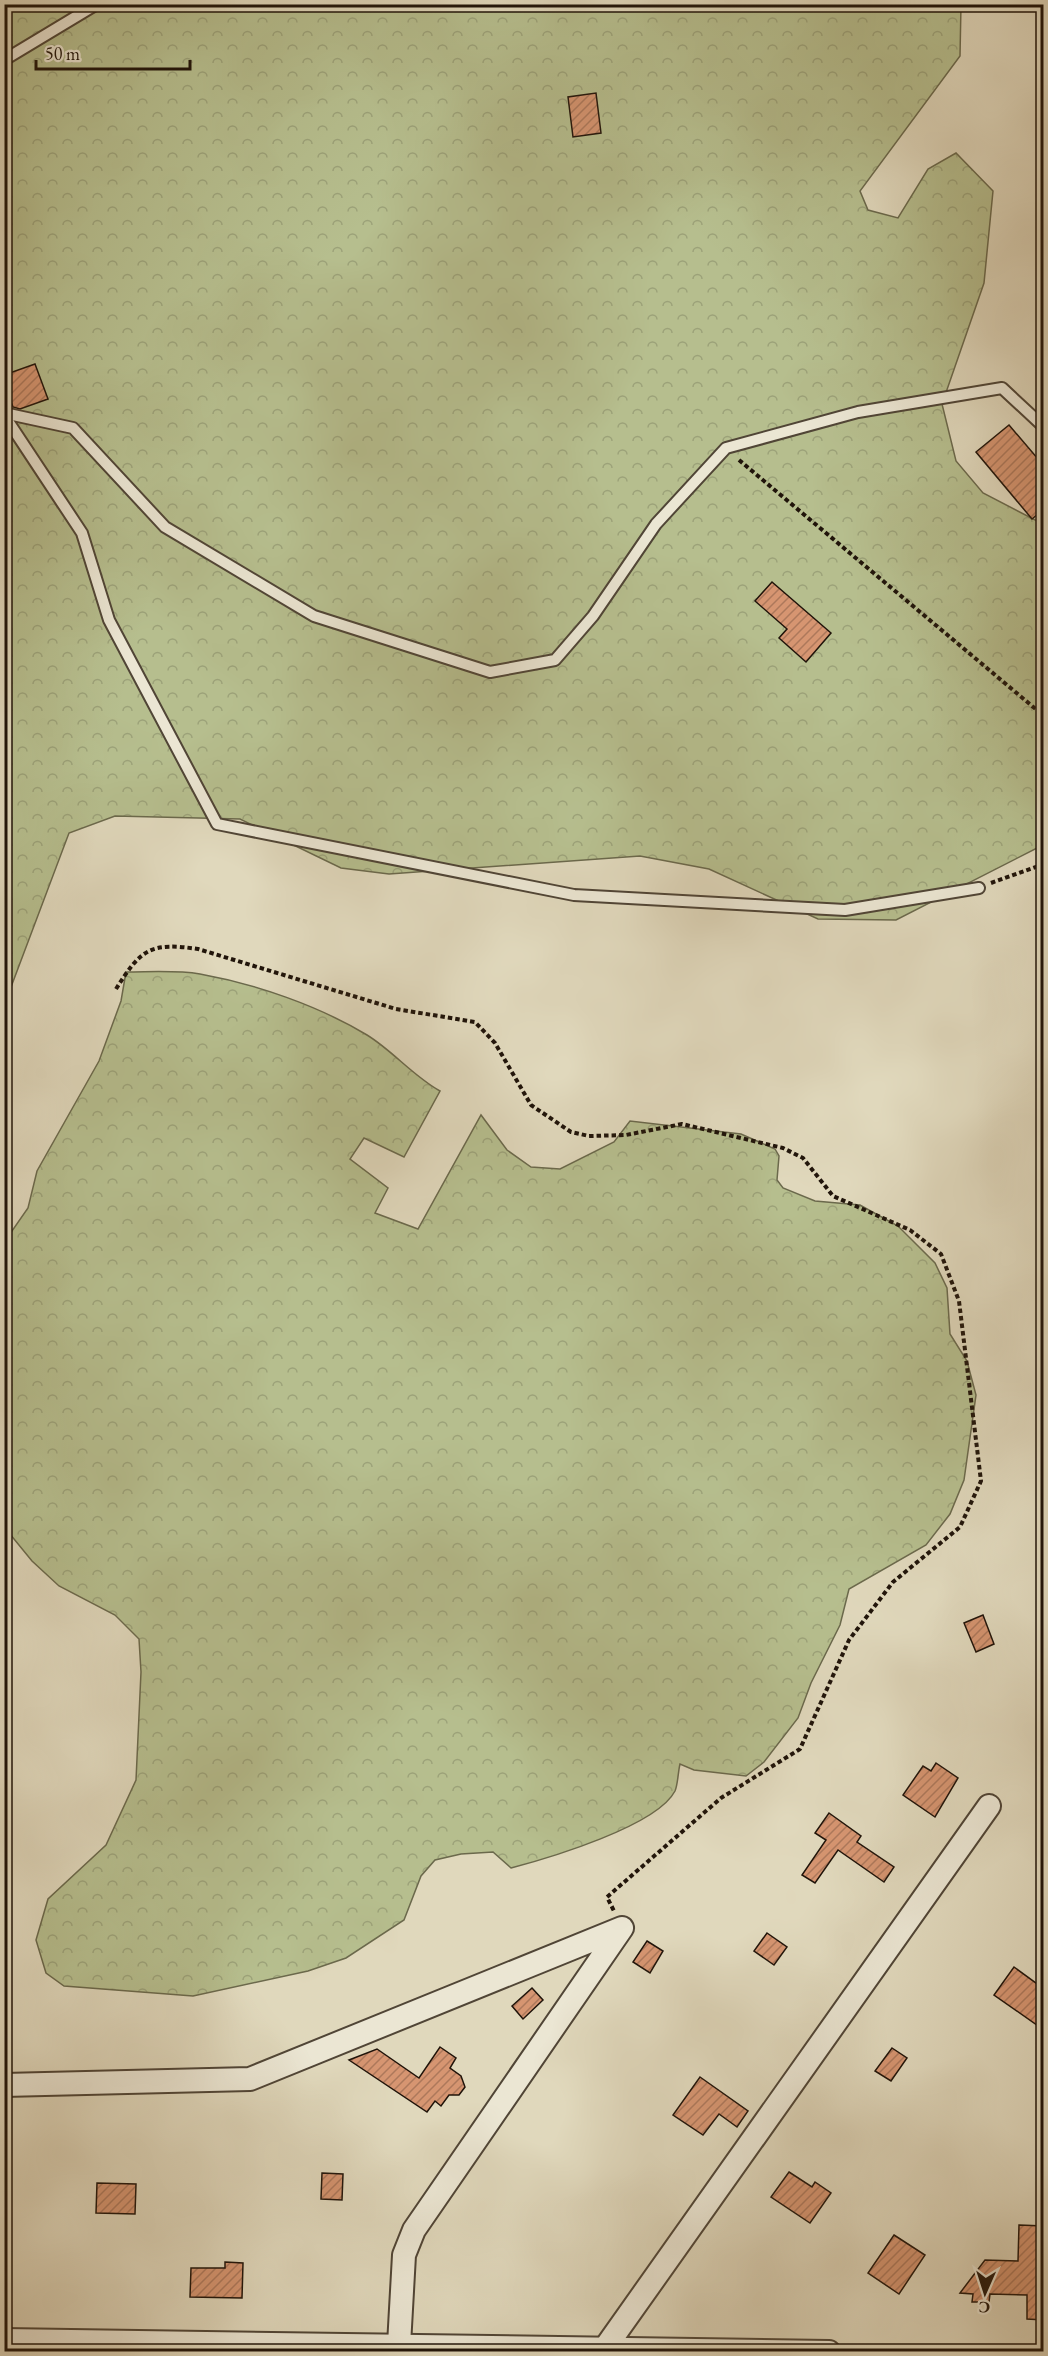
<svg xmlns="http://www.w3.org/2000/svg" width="1048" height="2356" viewBox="0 0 1048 2356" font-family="'EB Garamond',serif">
	<defs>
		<pattern id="forest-crowns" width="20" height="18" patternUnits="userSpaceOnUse" patternTransform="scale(1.5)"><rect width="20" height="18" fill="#b6be8e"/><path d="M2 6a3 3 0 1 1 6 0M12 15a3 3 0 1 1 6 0" fill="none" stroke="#9ca279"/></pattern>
		<pattern id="building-hatch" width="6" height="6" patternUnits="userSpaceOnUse" patternTransform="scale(1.5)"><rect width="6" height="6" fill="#d69571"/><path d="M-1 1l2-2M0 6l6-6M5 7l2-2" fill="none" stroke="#ad785b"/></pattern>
	</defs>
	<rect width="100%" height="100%" fill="#e0d8bc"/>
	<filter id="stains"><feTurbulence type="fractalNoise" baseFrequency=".00333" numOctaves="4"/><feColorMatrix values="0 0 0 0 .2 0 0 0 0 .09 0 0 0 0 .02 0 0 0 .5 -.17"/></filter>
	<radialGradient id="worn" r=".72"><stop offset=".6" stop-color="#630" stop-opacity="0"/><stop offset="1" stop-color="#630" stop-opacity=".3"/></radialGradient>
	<g fill="url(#forest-crowns)" stroke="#6b694c" stroke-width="1.5">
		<path d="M5,5H961L960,56L860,191L868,210L898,218L928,169L956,153L993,191L984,283L942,404L956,461L983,493L1043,524V845L896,920L818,919L709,869L640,856L389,874L341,868L240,819L115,816L69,833L5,1003Z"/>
		<path d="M126,972C150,972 176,970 200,974C256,984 319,1006 367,1035C393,1051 413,1076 440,1091L404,1157L364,1138L350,1159L388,1188L375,1213L418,1229L481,1115L507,1150L531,1167L560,1169L614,1142L630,1121L741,1134L775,1149L779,1156L777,1180L783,1188L815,1201L860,1205L898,1226L935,1263L947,1288L950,1334L967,1361L976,1395L964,1480L950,1514L926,1545L849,1589L840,1625L811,1683L798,1718L764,1762L746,1776L694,1770L680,1764C678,1772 678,1784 675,1791C657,1826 549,1858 511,1868L493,1852L461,1854L435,1860L421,1876L404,1920L346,1958L308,1971L193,1996L64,1986L46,1973L36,1940L48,1899L106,1845L136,1780L141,1672L139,1639L115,1615L59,1586L32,1561L5,1528V1241L28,1208L37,1171L99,1061L121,1001Z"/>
	</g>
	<g fill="url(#building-hatch)" stroke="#20140a" stroke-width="1.5">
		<path d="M596,93L601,133L573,137L568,97Z"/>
		<path d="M35,364L48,399L20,409L13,407L4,383V375Z"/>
		<path d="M1009,425L1044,466V509L1032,519L976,452Z"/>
		<path d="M772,582L831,633L806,662L779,638L787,629L755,601Z"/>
		<path d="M983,1615L994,1644L976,1652L964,1623Z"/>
		<path d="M936,1763L958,1778L935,1817L903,1795L923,1766L931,1771Z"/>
		<path d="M829,1813L861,1836L857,1842L894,1867L884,1882L838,1850L815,1883L802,1875L826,1840L815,1833Z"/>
		<path d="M767,1933L787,1947L774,1965L754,1951Z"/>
		<path d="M647,1941L663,1951L650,1973L633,1962Z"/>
		<path d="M1014,1967L1044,1989V2030L994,1995Z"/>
		<path d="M532,1988L543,2000L523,2019L512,2006Z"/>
		<path d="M440,2047L456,2058L450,2068L461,2076L465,2087L459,2095H449L441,2106L435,2101L427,2112L349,2060L377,2049L419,2078Z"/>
		<path d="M892,2048L907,2058L891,2081L875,2071Z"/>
		<path d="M700,2077L748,2111L737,2127L719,2114L703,2135L673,2115Z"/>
		<path d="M789,2172L812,2187L815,2182L831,2193L810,2223L771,2197Z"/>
		<path d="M322,2173L343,2174L342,2200L321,2199Z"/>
		<path d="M97,2183L136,2184L135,2214L96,2213Z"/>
		<path d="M1019,2225L1044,2226V2320L1027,2319V2295L990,2294L989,2302H972L973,2294L960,2293L985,2260L1018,2261Z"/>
		<path d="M894,2235L925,2255L899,2294L868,2273Z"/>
		<path d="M225,2262L243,2263L242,2298L190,2297L191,2268H225Z"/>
	</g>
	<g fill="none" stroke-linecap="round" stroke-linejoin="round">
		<defs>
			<g id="lane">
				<path d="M4,60L97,4"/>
				<path d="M4,413L73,428L165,527L314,616L490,672L555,660L593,616L656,524L726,448L858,412L1002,388L1044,427"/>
				<path d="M4,415L82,533L109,620L217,824L574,895L845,910L979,888"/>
			</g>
			<g id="street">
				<path d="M4,2085L250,2079L622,1928L414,2230L404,2255L399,2345"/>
				<path d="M4,2340L829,2352"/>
				<path d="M605,2348L989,1806"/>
			</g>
		</defs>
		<use href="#lane" stroke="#504536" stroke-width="14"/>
		<use href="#street" stroke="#504536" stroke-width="26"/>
		<g stroke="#20140a" stroke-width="4" stroke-dasharray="4.5 3" stroke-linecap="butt">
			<path d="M739,460L1044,716"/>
			<path d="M1039,711L1044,691"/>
			<path d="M991,883L1044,864"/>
			<path d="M116,989C141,949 150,942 198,949L396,1009L475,1022L495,1043L531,1105L571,1132L589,1136L626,1135L682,1124L783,1148L803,1158L833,1196L910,1230L941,1254L959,1301L981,1481L960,1527L893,1582L849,1640L800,1749L721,1798L607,1897L614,1911"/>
		</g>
		<use href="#lane" stroke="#ebe6d3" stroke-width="10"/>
		<use href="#street" stroke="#ebe6d3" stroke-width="22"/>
	</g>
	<rect width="1048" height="2356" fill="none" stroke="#e0d8bc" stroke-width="24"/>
	<rect x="6" y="6" width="1036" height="2344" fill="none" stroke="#20140a" stroke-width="3"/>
	<rect x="12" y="12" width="1024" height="2332" fill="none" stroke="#20140a" stroke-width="1.5"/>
	<g transform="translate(985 2293) rotate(183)" stroke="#ebe6d3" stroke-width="4.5" paint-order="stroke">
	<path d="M0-4.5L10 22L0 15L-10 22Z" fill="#20140a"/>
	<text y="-9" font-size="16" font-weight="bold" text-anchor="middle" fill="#20140a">С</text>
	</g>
	<path d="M36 60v9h154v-9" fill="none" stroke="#20140a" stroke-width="3"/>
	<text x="45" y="60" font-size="18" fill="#20140a" stroke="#ebe6d3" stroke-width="4.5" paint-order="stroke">50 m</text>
	<rect width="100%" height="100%" filter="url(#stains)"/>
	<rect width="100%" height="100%" fill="url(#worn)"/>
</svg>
